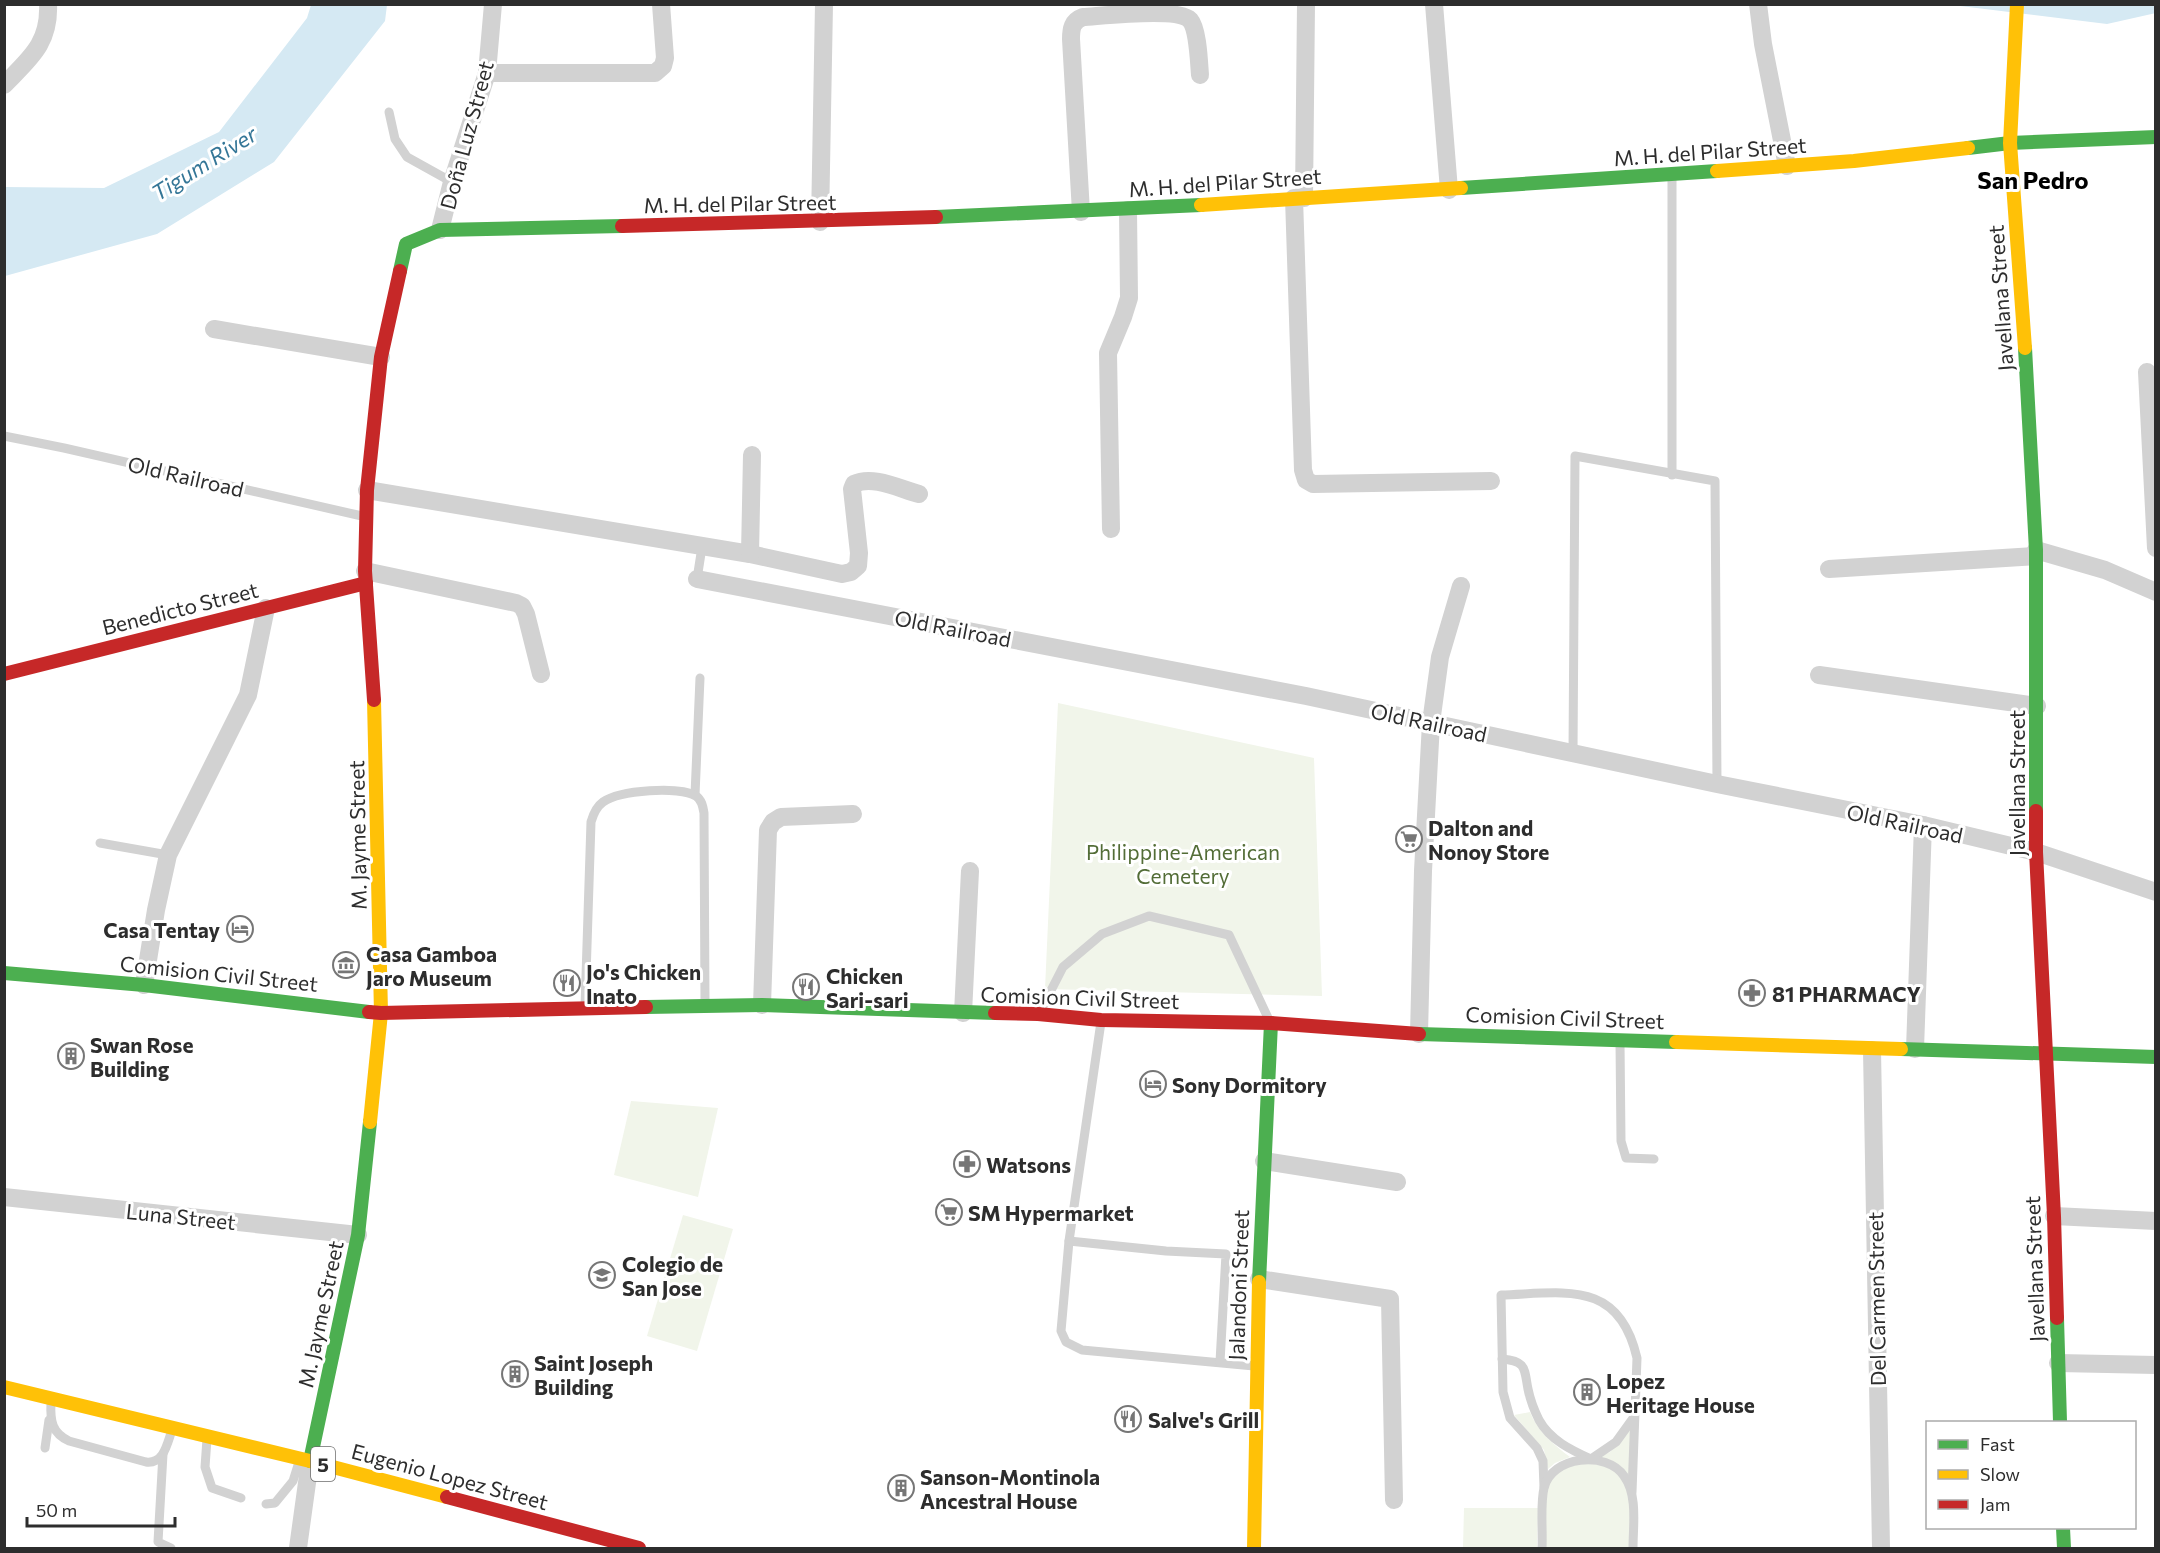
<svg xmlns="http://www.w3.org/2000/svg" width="2160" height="1553" viewBox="0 0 2160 1553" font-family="Commissioner,sans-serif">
	<rect width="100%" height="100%" fill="#fff"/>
	<g fill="#f1f5ea">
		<path d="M1058,703L1314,758L1322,996L1045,989Z"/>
		<path d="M631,1101L718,1108L698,1197L614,1175Z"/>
		<path d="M683,1215L733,1229L697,1351L647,1336Z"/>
		<path d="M1530,1412C1537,1431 1554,1445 1570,1457L1555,1463L1548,1469L1544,1450L1514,1415Z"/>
		<path d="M1631,1428L1629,1481L1597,1458L1610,1452Z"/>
		<path d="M1568,1463L1612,1465L1632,1492L1633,1548H1542L1544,1487Z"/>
		<path d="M1464,1508H1538L1537,1548H1463Z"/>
	</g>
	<g fill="#d5e9f3">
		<path d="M2155,4L2156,13L2107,24L1952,5Z"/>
		<path d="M311,5H387L385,21L274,162L157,234L5,276V187L104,188L219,132L307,18Z"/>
	</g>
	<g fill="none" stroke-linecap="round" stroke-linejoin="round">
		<g stroke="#d2d2d2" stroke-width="9">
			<path d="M389,112L395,139L407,157L452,182"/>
			<path d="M1672,177V475"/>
			<path d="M4,436L64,448L362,516"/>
			<path d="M697,579L702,547"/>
			<path d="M1573,753L1575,456L1715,481L1717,784"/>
			<path d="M695,795L700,678"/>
			<path d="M100,843L168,855"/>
			<path d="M585,1007L591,822C593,815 596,807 603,802C620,790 679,786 696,796C702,800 703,807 704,813L705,1004"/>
			<path d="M1040,1012L1063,967L1102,934L1149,916L1229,935L1269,1020"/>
			<path d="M1101,1022L1069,1241L1061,1331L1066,1342L1082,1350L1254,1366"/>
			<path d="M1620,1042L1621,1141L1626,1158L1654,1159"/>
			<path d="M1069,1241L1166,1251L1226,1254L1220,1362"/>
			<path d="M1502,1359C1527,1361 1524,1369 1528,1389C1530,1399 1535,1412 1539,1420C1550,1440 1571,1450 1591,1459L1616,1442L1634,1417"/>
			<path d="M51,1403C50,1421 52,1433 69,1441L146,1462C164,1464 167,1444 172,1430"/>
			<path d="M207,1439L205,1467L212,1488L241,1498"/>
			<path d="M45,1448L49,1420"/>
			<path d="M163,1454L158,1542L171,1548"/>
			<path d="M1544,1487L1543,1461L1537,1448L1510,1418L1503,1392L1501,1295C1565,1293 1619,1279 1637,1358L1632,1492"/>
			<path d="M266,1504L275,1503L293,1481L299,1462"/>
			<path d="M1542,1548C1543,1530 1540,1505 1544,1488C1551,1456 1607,1450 1624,1476C1638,1495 1633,1526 1633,1548"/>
		</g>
		<g stroke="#d2d2d2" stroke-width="18">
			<path d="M1434,4L1449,190"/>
			<path d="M1758,4L1763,44L1787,166"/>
			<path d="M487,73H655L663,66L665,58L661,4"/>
			<path d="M4,85C29,59 50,44 48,4"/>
			<path d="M1294,198L1303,470L1306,480L1313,484L1491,481"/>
			<path d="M1304,198L1306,4"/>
			<path d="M1081,212L1071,39C1071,29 1072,21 1083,17C1102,16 1177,7 1190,20C1198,29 1199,63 1200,75"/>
			<path d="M820,222L824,4"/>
			<path d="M440,230L452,182L487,73L493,4"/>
			<path d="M214,329L381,357"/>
			<path d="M2147,372L2156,548"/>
			<path d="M367,490L750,554L842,574L851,572L858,566L859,553L852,489L854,484C873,475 900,489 919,494"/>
			<path d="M1111,529L1108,353L1123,317L1129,298L1128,210"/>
			<path d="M2036,550L2105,570L2156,592"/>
			<path d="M750,554L752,455"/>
			<path d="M1829,569L2036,556"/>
			<path d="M365,571L516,603L522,606L526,614L541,674"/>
			<path d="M697,579L1306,696L1717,784L1923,825L2036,852L2156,892"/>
			<path d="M1819,675L2037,706"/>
			<path d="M144,985L156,910L168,855L248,695L266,608"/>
			<path d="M762,1005L768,830L773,822L781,817L853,814"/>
			<path d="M963,1013L970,871"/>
			<path d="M1419,1034L1423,871L1431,723L1440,657L1461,586"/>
			<path d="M1915,1049L1923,825"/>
			<path d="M1872,1050L1881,1548"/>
			<path d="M1264,1161L1397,1182"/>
			<path d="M4,1197L358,1235"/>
			<path d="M2054,1216L2156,1221"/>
			<path d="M1259,1279L1390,1299L1394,1500"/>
			<path d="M2058,1363L2156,1365"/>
			<path d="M298,1548L310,1461"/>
		</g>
		<g stroke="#4caf50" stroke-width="14">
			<path d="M1968,148L2010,143L2156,137"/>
			<path d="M1461,188L1717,171"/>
			<path d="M936,217L1201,205"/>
			<path d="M400,271L406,244L440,230L622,226"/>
			<path d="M2025,348L2036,550V811"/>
			<path d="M4,973L144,985L369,1012"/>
			<path d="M646,1007L762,1005L995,1013"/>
			<path d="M1419,1034L1676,1042"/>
			<path d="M1901,1049L2156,1057"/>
			<path d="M1259,1282L1271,1023"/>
			<path d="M2057,1318L2060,1422"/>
			<path d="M310,1461L358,1235L370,1122"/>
			<path d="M2063,1528L2064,1548"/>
		</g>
		<g stroke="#ffc107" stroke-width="14">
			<path d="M2017,4L2010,143L2025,348"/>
			<path d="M1717,171L1854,161L1968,148"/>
			<path d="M1201,205L1461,188"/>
			<path d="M1676,1042L1901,1049"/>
			<path d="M370,1122L381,1013L374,700"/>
			<path d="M4,1387L310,1461L447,1497"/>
			<path d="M1254,1548L1259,1282"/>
		</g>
		<g stroke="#c62828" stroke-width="14">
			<path d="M622,226L936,217"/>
			<path d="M4,674L366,583"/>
			<path d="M374,700L365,571L367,490L381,357L400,271"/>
			<path d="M2036,811V852L2054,1216L2057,1318"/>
			<path d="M369,1012L381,1013L646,1007"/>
			<path d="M995,1013L1038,1014L1101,1020L1271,1023L1419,1034"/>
			<path d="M447,1497L639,1548"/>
		</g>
	</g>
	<defs>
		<symbol id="supermarket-ring" viewBox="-11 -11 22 22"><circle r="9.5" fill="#fff" stroke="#767676" stroke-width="1.5"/><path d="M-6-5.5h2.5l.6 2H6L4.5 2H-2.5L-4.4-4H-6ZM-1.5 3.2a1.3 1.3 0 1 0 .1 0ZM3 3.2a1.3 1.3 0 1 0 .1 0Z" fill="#767676"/></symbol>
		<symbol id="hotel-ring" viewBox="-11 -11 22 22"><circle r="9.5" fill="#fff" stroke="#767676" stroke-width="1.5"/><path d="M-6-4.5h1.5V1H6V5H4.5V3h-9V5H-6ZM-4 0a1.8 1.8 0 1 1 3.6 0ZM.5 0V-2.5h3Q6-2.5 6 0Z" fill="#767676"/></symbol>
		<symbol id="museum-ring" viewBox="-11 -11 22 22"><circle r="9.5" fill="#fff" stroke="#767676" stroke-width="1.5"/><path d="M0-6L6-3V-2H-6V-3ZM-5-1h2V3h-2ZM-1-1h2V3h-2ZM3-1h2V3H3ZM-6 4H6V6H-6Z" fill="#767676"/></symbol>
		<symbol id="restaurant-ring" viewBox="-11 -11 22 22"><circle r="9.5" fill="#fff" stroke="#767676" stroke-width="1.5"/><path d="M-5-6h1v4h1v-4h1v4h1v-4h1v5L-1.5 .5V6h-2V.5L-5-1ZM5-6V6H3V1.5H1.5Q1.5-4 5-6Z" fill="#767676"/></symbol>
		<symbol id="pharmacy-ring" viewBox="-11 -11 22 22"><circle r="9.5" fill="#fff" stroke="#767676" stroke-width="1.5"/><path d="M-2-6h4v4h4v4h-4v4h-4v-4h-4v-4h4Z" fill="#767676"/></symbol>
		<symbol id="building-ring" viewBox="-11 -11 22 22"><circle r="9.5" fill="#fff" stroke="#767676" stroke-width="1.5"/><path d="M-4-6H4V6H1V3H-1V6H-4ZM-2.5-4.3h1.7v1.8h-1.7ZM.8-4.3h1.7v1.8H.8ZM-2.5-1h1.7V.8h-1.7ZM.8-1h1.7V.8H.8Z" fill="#767676"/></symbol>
		<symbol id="university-ring" viewBox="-11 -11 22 22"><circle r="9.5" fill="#fff" stroke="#767676" stroke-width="1.5"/><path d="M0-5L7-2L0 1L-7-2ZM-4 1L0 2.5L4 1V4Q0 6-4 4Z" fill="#767676"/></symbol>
	</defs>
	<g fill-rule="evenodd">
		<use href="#supermarket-ring" x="1394" y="824" width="30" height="30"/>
		<use href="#hotel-ring" x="225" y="914" width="30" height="30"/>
		<use href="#museum-ring" x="331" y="950" width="30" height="30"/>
		<use href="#restaurant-ring" x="552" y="968" width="30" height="30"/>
		<use href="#restaurant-ring" x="791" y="972" width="30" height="30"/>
		<use href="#pharmacy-ring" x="1737" y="978" width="30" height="30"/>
		<use href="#building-ring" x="56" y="1041" width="30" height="30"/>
		<use href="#hotel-ring" x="1138" y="1069" width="30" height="30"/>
		<use href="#pharmacy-ring" x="952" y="1149" width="30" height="30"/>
		<use href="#supermarket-ring" x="934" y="1197" width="30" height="30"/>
		<use href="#university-ring" x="587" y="1260" width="30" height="30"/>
		<use href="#building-ring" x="500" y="1359" width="30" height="30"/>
		<use href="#building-ring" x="1572" y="1377" width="30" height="30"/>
		<use href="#restaurant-ring" x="1113" y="1404" width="30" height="30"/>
		<use href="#building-ring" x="886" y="1473" width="30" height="30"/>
	</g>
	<g text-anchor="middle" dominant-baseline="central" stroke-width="6" stroke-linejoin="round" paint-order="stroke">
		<rect fill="#fff" stroke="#6c6c6c" stroke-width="1.5" x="311" y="1447" width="24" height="34" rx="4.5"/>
		<g font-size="20" font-weight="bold" fill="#2d2d2d">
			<text x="323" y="1464">5</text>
		</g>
		<g font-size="21" fill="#2d2d2d" stroke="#fff">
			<text transform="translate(466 135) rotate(-75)">Doña Luz Street</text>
			<text transform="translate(1710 151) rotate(-4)">M. H. del Pilar Street</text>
			<text transform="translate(1225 182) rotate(-4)">M. H. del Pilar Street</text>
			<text transform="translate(740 203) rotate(-1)">M. H. del Pilar Street</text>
			<text transform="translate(2000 298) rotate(-94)">Javellana Street</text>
			<text transform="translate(186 476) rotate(13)">Old Railroad</text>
			<text transform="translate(180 608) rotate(-14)">Benedicto Street</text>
			<text transform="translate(953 628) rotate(11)">Old Railroad</text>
			<text transform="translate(1429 722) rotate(12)">Old Railroad</text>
			<text transform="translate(2016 783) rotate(-90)">Javellana Street</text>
			<text transform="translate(1905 823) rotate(12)">Old Railroad</text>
			<text transform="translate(357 835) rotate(-91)">M. Jayme Street</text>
			<text transform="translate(219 973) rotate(6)">Comision Civil Street</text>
			<text transform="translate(1080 997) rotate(2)">Comision Civil Street</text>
			<text transform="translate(1565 1017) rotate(2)">Comision Civil Street</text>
			<text transform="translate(181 1216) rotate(6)">Luna Street</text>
			<text transform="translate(2034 1269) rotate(-92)">Javellana Street</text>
			<text transform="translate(1238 1285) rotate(-88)">Jalandoni Street</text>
			<text transform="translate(1876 1299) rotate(-91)">Del Carmen Street</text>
			<text transform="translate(320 1314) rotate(-78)">M. Jayme Street</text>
			<text transform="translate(450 1476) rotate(15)">Eugenio Lopez Street</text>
		</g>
		<g font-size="21" font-weight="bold" fill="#2d2d2d" stroke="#fff" text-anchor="start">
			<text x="1428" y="827">Dalton and<tspan x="1428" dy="24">Nonoy Store</tspan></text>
			<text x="220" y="929" text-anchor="end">Casa Tentay</text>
			<text x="366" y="953">Casa Gamboa<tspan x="366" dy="24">Jaro Museum</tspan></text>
			<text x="586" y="971">Jo's Chicken<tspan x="586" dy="24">Inato</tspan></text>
			<text x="826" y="975">Chicken<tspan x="826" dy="24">Sari-sari</tspan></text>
			<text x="1772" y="993">81 PHARMACY</text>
			<text x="90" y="1044">Swan Rose<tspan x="90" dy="24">Building</tspan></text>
			<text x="1172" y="1084">Sony Dormitory</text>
			<text x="986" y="1164">Watsons</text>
			<text x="968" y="1212">SM Hypermarket</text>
			<text x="622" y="1263">Colegio de<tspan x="622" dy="24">San Jose</tspan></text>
			<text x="534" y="1362">Saint Joseph<tspan x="534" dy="24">Building</tspan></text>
			<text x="1606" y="1380">Lopez<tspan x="1606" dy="24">Heritage House</tspan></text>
			<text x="1148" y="1419">Salve's Grill</text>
			<text x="920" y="1476">Sanson-Montinola<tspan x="920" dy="24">Ancestral House</tspan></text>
		</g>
		<g font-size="21" fill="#536d37" stroke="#fff">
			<text x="1183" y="851">Philippine-American<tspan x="1183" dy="24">Cemetery</tspan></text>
		</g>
		<g font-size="22" font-style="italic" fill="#347697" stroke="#fff">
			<text transform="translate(204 163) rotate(-32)">Tigum River</text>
		</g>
		<g font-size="24" font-weight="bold" fill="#000" stroke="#fff">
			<text x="2033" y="179">San Pedro</text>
		</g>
	</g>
	<rect width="2160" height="1553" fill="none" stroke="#2d2d2d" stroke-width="12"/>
	<rect x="1926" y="1421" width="210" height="108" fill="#ffffff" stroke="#ababab" stroke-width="1.5"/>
	<rect x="1938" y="1440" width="30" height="9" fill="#4caf50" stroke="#ababab" stroke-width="1.5"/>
	<text x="1980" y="1451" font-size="18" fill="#2d2d2d">Fast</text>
	<rect x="1938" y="1470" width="30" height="9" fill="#ffc107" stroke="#ababab" stroke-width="1.5"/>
	<text x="1980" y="1481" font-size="18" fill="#2d2d2d">Slow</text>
	<rect x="1938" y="1500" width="30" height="9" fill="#c62828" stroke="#ababab" stroke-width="1.5"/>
	<text x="1980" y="1511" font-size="18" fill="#2d2d2d">Jam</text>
	<path d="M27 1517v9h148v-9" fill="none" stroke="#2d2d2d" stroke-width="3"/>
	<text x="36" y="1517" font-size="18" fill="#2d2d2d" stroke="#ffffff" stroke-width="4.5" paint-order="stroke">50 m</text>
</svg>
